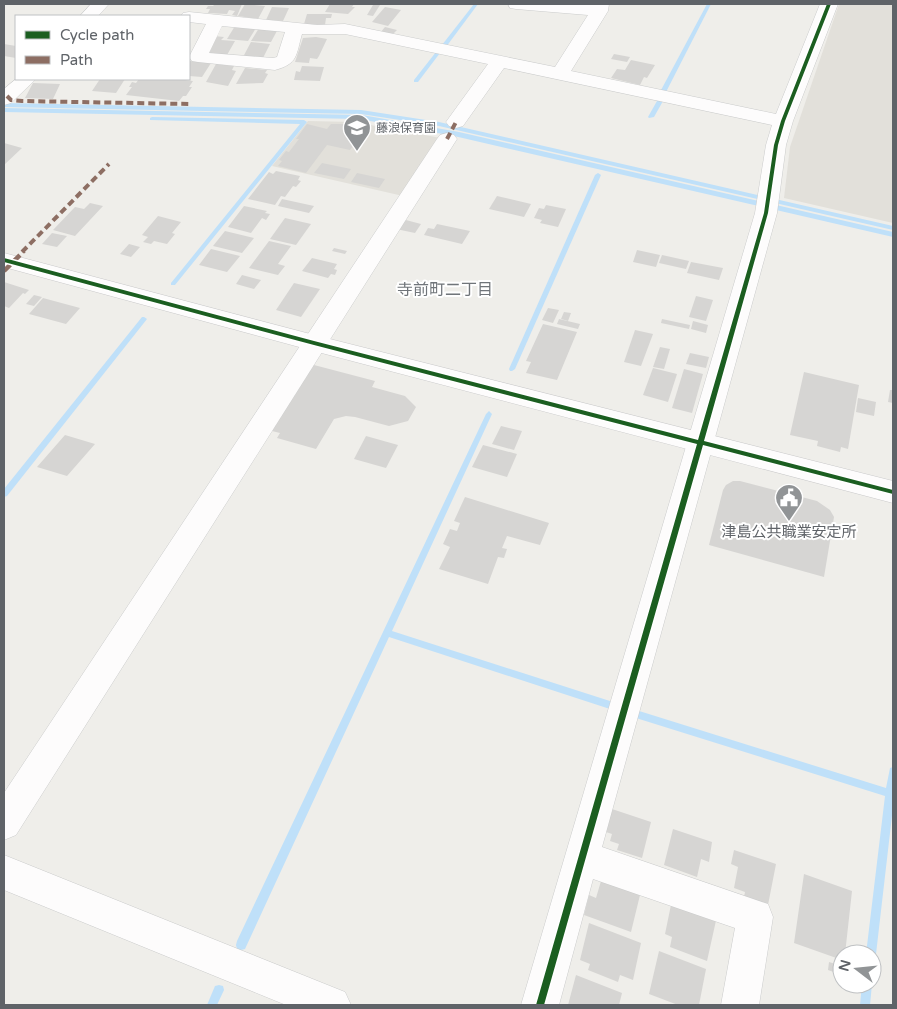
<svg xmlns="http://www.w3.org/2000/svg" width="897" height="1009" viewBox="0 0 897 1009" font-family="'Varela Round','Noto Sans JP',sans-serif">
	<rect width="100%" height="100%" fill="#efeeea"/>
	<g fill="#e2e0da">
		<path d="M839,4H893V223L784,198L790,147Z"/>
		<path d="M308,121L354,122L441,138L403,196L272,166Z"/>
	</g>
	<path fill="#bfe0f9" d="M4,108L362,115L459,132L893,232V237L454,136L359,119L4,112Z"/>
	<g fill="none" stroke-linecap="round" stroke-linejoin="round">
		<g fill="#bfe0f9" fill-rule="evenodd">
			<path d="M474,4H478L446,47H442V45Z"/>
			<path d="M707,4H711L666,92L661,93L660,92Z"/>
			<path d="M436,52L440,53L418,82H414V80Z"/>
			<path d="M660,99L663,101L654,117L649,118L648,117L657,101Z"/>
			<path d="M4,103L361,110L439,122L893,226V230L439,126L361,114L4,107Z"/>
			<path d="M152,117L304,120L307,122L175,285H171V283L300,124L150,120V118Z"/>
			<path d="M598,173L601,175L515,369L512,371H510L509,369L595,175Z"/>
			<path d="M142,317H144L147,319L7,496L4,497V489Z"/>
			<path d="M489,411L492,414L392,631L613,702L616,703L617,706L616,709L613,710L389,637L245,949L241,950L237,949L236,945L237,941L486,414Z"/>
			<path d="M636,710L886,788L890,768L893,767V807L876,954L875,958L872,959V954H866L885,796L636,718L633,717L632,714L633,711Z"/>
			<path d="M862,984H872L870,1005H860Z"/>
			<path d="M219,985L223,986L224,990L217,1005H207L215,986Z"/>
		</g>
	</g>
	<g fill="#d6d5d3">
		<path d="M215,4H242L237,16L232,15L235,11L229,10L227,14L208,13L210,9H206L208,6H213Z"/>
		<path d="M245,4L265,6L258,19L238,16Z"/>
		<path d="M330,4H354L352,7H355L348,14L325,12Z"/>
		<path d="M373,5H380L373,16L367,15Z"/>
		<path d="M272,7L289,8L283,21L266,20Z"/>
		<path d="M385,7L401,10L388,26L372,22Z"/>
		<path d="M307,14H332L331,18H326L325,25L304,24Z"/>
		<path d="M235,26L256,28L248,41L227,39Z"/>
		<path d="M385,27L397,30L392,35L380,33Z"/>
		<path d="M259,28L278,29L271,42L251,41Z"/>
		<path d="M214,36L224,37L221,40L235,41L227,55L207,53Z"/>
		<path d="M316,37L327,39L319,56L317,59L310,58L309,63L295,62L303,38Z"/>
		<path d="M251,42L270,44L263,58L243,57Z"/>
		<path d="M4,44L16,46V58L4,56Z"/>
		<path d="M614,54L630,57L627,62L611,59Z"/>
		<path d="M631,60L655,65L647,78L644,77L640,85L611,78L617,69L625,70Z"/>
		<path d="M190,61L211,63L202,77L189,76Z"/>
		<path d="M216,64L234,66L232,70L236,71L228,86L206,82Z"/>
		<path d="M302,66L324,67L320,81L294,80L296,71L300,72Z"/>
		<path d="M245,68L267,70L265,73L268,74L263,83L236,84Z"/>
		<path d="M100,79H125L116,93L92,91Z"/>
		<path d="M139,79H177L193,81L189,87H192L186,96H183L179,101L126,95L132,87H129L132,82L136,83Z"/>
		<path d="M33,83L60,84L53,99L25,98Z"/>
		<path d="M307,124L327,129L331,124H347L366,128L350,150L327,145L306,173L278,166L282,161L279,160L286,151L289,152L299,139H296Z"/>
		<path d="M4,143L22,148L4,165Z"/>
		<path d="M322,163L351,169L344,179L314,173Z"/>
		<path d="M276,171L300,176L298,180L301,181L296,187L293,186L285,197L281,196L275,205L248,199L269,172L273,174Z"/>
		<path d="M357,173L385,179L379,188L351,182Z"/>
		<path d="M497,196L531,204L524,217L489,209Z"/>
		<path d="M282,199L314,206L309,213L278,206Z"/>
		<path d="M90,203L103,206L75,236L53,230L75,207L84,209Z"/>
		<path d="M546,205L566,209L558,227L540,223L542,220L534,218L539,208L544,209Z"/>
		<path d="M244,206L267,211L265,213L270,214L266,220L262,218L251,233L228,227Z"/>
		<path d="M158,216L181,222L172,233L175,234L167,244L154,241L151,244L143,242L148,237L142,235Z"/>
		<path d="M285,218L311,224L296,245L270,239Z"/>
		<path d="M402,219L421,224L415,233L396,229Z"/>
		<path d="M437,224L470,231L462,244L424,235L428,228L434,229Z"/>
		<path d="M225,231L254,238L242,253L213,246Z"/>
		<path d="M52,233L67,236L57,247L42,244Z"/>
		<path d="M269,241L291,246L278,264L285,266L278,275L249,268Z"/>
		<path d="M129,244L140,247L131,257L120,254Z"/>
		<path d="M334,248L347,251L345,254L332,251Z"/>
		<path d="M211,249L240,256L227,272L199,265Z"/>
		<path d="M637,250L660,255L656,267L633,262Z"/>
		<path d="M662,255L689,261L686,269L659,263Z"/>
		<path d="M312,258L337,264L334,269L337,270L335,275L331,274L328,278L302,271Z"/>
		<path d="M691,262L723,268L719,280L687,273Z"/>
		<path d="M242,275L261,280L254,289L236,284Z"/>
		<path d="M4,282L29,290L25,294L23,293L9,308L4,306Z"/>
		<path d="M294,283L320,289L301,317L276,310Z"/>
		<path d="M34,295L42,297L34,306L26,304Z"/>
		<path d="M696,296L713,300L706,321L689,317Z"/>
		<path d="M43,298L80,308L66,324L29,314Z"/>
		<path d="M548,308L559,310L553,323L542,320Z"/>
		<path d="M564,312L571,313L568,321L561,319Z"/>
		<path d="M559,319L580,324L578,329L557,324Z"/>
		<path d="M662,319L690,325L689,329L661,323Z"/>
		<path d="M693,321L708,325L706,333L691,329Z"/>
		<path d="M543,324L577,332L557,380L526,373L531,362L526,361Z"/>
		<path d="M635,330L653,334L641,366L624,362Z"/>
		<path d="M660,347L670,349L664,369L653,367Z"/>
		<path d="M690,353L709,357L706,368L686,364Z"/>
		<path d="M314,365L375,381L372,387L405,396L416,407L408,421L389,426L355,417L346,416L334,419L316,449L277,438L280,433L268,430Z"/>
		<path d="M653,368L677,374L668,402L643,395Z"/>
		<path d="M684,369L703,374L692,413L672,408Z"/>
		<path d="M804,372L859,385L848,449L841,447L840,452L817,446L818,441L790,435Z"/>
		<path d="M890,390H893V403L888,402Z"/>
		<path d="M858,398L876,402L874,416L856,412Z"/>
		<path d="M501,426L522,431L514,450L492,444Z"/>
		<path d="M65,435L95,444L67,476L37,467Z"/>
		<path d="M366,436L398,445L386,468L354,459Z"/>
		<path d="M483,445L517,454L507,477L472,467Z"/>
		<path d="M733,481H740L817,501L830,510L834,517L824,577L709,545L723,490L726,485Z"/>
		<path d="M465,497L549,523L540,545L507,536L502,548L507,549L504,558L498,557L488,584L439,569L450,547L443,544L450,529L457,531L460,523L454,521Z"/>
		<path d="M612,809L651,822L642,858L617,850L619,844L610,841L612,834L606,832Z"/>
		<path d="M673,829L712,842L709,862L701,859L697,877L664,865Z"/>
		<path d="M734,850L776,864L768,905L744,897L745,892L734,888L738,867L731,864Z"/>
		<path d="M804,874L852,891L845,954H842V960L794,943Z"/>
		<path d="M601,881L640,895L631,932L584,915L589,895L596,898Z"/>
		<path d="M672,900L717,916L707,961L670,947L672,937L665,934Z"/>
		<path d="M589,923L641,943L633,980L620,975L618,982L588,970L590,964L580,960Z"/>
		<path d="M659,951L706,969L699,1005H678L649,994Z"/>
		<path d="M829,962L842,966V975L828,970Z"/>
		<path d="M576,975L622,993L619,1005H568Z"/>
	</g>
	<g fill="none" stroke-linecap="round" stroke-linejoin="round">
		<defs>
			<g id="street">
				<path d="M91,4H109L98,16H80Z"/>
				<path d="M508,4L592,5L593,4H609L608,11L571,71L776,114L820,4H838L793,121L786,145L777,213L602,847L768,904L773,917L759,1005H721L735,928L593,879L559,1005H521L755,213L766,145L772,125L504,68L463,126L456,128L449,126L446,122L488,64L345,34H302C296,55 298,64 275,70L198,62L192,61L189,57L206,24L189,22V16H181L183,13L189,12L317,25L345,24L555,67L588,15L516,9L510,8ZM222,26L285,32L277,57L273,58L209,53Z"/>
				<path d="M16,79H36L11,103L4,105V89Z"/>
				<path d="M447,133L454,135L457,139L16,835L4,840V793L437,139L440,135Z"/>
				<path d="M4,855L345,992L351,1005H286L4,890Z"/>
			</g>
			<path id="secondary" d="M4,253L314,335L893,481V503L314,351L4,267Z"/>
		</defs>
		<use href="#street" stroke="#cbcccc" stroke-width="1"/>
		<use href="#secondary" stroke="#cacacb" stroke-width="1"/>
		<use href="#street" fill="#fdfcfc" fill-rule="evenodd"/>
		<use href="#secondary" fill="#fdfcfc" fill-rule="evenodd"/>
		<g stroke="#8d6e63" stroke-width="4" stroke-dasharray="7 4" stroke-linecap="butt">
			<path d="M7,96L11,100L22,101L190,104"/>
			<path d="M447,139L456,122"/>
			<path d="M22,252L109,164"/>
		</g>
		<path stroke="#8d6e63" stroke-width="4.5" stroke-dasharray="9 4.5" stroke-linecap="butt" d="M4,271L24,251"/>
		<defs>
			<path id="cycleway" d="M827,4H831L785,121L778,145L768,213L704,441L893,490V494L703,445L544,1005H536L697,444L314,345L4,262V258L314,341L698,440L764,213L774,145L781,121Z"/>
		</defs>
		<use href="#cycleway" stroke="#fff" stroke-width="3"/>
		<use href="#cycleway" fill="#1b5e20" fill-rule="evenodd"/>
	</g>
	<defs>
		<symbol id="school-pin" viewBox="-11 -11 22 30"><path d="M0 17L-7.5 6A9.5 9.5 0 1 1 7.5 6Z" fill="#919496" stroke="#fff"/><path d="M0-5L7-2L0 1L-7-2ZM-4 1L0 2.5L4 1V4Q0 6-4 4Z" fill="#fff"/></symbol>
		<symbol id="civic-pin" viewBox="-11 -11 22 30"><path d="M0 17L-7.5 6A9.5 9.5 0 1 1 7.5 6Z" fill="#919496" stroke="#fff"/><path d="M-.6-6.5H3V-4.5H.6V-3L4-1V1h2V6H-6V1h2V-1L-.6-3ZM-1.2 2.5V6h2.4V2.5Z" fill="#fff"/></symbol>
	</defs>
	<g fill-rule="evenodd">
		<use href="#school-pin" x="341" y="112" width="32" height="43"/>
		<use href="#civic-pin" x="773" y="482" width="32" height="43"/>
	</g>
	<g text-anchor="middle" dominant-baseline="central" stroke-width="4" stroke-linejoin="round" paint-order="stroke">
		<g font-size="12" fill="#5f6368" stroke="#fff" text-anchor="start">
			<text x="376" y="128">藤浪保育園</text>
		</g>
		<g font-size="15" fill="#5f6368" stroke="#fff">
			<text x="789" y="532">津島公共職業安定所</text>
		</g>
		<g font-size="16" fill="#70757a" stroke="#fff">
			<text x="445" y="290">寺前町二丁目</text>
		</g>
	</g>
	<rect width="897" height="1009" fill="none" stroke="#5f6368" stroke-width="10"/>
	<rect x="15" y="15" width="175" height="65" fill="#ffffff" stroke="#bfc1c3"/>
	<rect x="25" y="31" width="25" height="8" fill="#1b5e20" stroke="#bfc1c3"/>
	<text x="60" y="40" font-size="15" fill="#5f6368">Cycle path</text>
	<rect x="25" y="56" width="25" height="8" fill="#8d6e63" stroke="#bfc1c3"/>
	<text x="60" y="65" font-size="15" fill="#5f6368">Path</text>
	<g transform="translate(857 969) rotate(286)"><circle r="24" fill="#ffffff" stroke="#bfc1c3"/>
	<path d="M0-4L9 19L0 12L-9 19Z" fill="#919496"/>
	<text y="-8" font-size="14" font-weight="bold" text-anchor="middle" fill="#5f6368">N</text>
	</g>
</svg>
